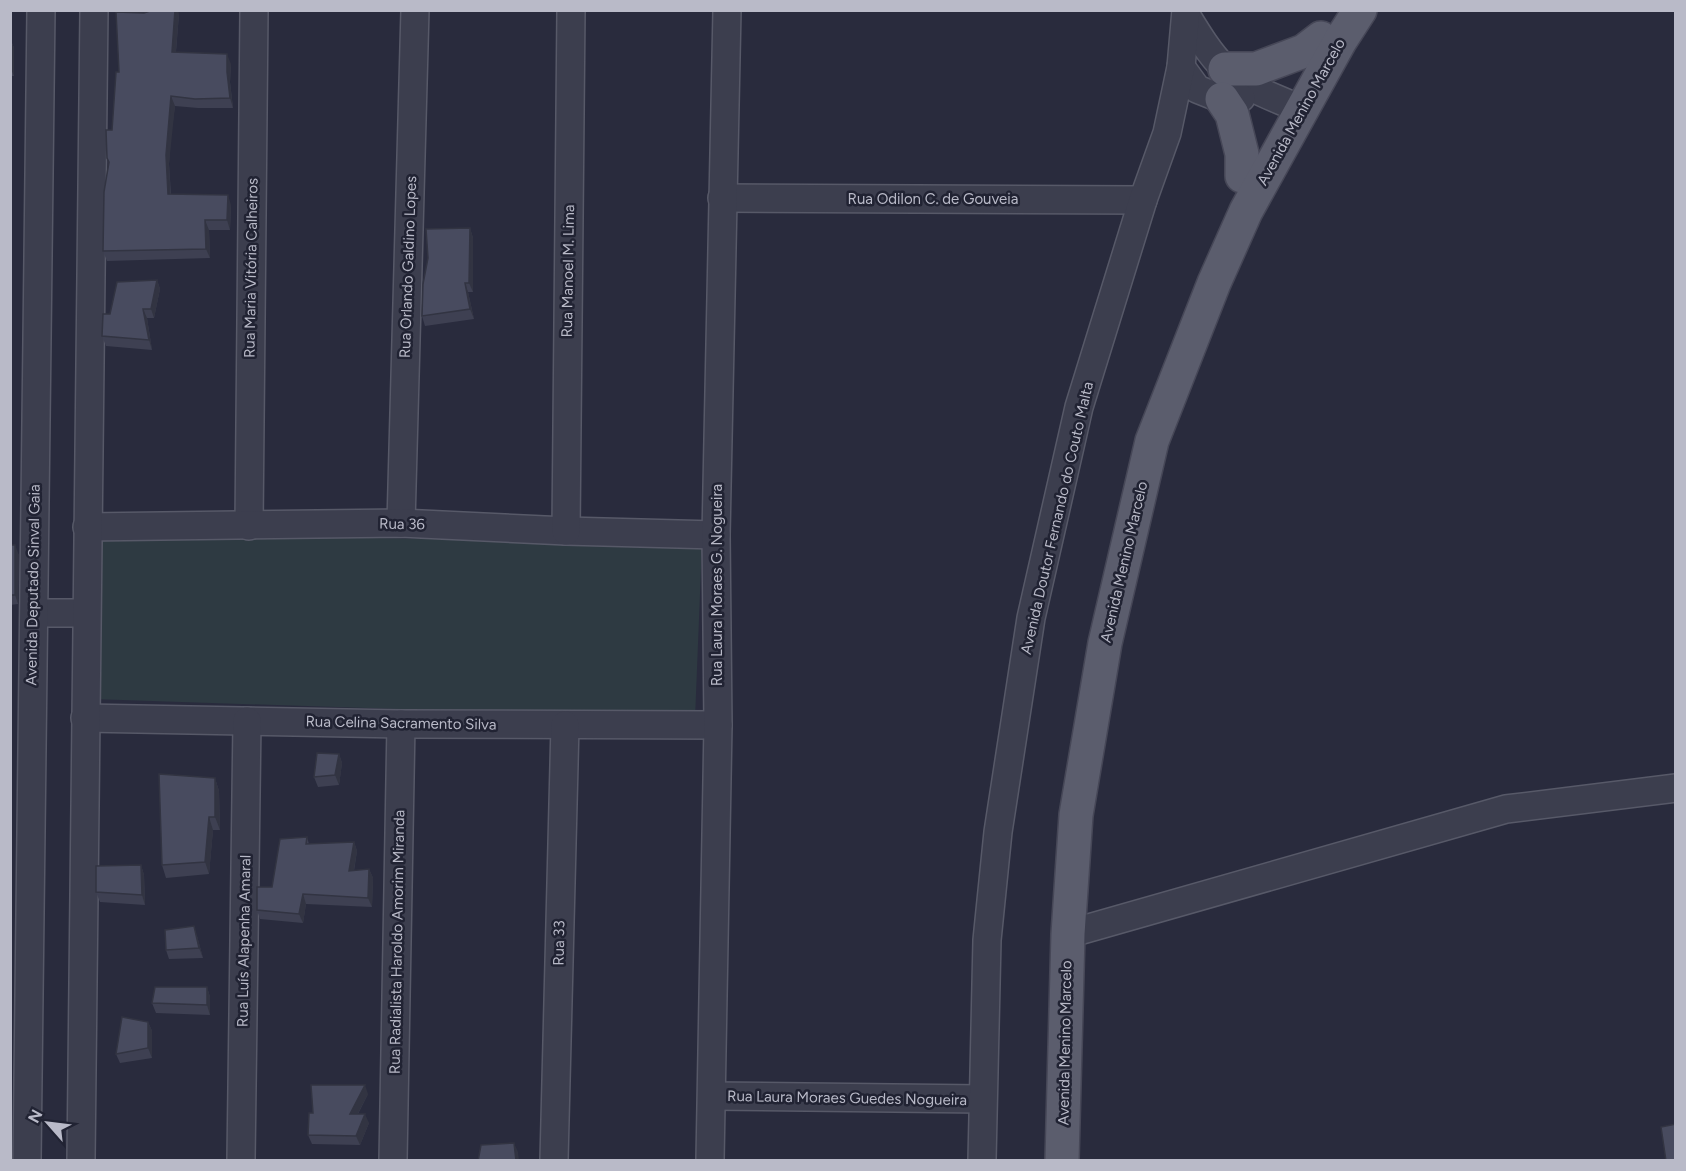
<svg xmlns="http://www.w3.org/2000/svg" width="1686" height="1171" viewBox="0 0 1686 1171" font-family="Figtree,sans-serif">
	<rect width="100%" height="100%" fill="#292b3d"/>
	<path fill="#2e3a42" d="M99,533L702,544L695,719L92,699Z"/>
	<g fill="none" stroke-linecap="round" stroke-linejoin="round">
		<defs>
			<g id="minor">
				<path d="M1186,15C1197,33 1209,53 1224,68C1244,88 1277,98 1302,110"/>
				<path d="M1181,67L1197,89L1222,99L1241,98"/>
				<path d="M722,198L1143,200"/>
				<path d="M401,523L415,10"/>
				<path d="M249,526L254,10"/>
				<path d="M87,527L401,523L566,531L716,535"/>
				<path d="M566,531L571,10"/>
				<path d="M35,613H86"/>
				<path d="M85,718L401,724L718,725"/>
				<path d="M1068,934L1506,809L1676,788"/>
				<path d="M712,1096L982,1099"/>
				<path d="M27,1160L41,10"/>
				<path d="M81,1160L94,10"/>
				<path d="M241,1160L247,721"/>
				<path d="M393,1160L401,724"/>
				<path d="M554,1160L565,725"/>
				<path d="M710,1160L718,725L716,535L727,10"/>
				<path d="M982,1160L987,940L998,832L1031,618L1079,407L1143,200L1167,133L1181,67L1186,10"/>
			</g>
			<g id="major">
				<path d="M1225,69H1256L1304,51L1321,38"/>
				<path d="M1222,99L1232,114L1242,154V176"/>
				<path d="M1062,1160L1068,934L1076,815L1105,643L1152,441L1214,283L1246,211L1340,41L1360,10"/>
			</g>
		</defs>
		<use href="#minor" stroke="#575968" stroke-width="30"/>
		<use href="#major" stroke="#464757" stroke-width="36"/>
		<use href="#minor" stroke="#3c3e4e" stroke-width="27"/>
		<use href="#major" stroke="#5b5d6d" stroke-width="33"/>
	</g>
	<g fill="#3e4052">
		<path d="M144,13L179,14L176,52L231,64L230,82L233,108H198L175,106L171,135L169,164L171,194L231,205L230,230H209L210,258L107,261L103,251L109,164L107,158L112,130Z"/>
		<path d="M10,38L14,48V76H10Z"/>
		<path d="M470,228L473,238V292H468L474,319L425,326L422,316Z"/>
		<path d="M157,280L160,289L154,318H147L152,350L106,346L102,336L110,314Z"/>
		<path d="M10,545L19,555L18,604L10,605Z"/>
		<path d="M339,754L342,763L339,785L318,787L314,777Z"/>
		<path d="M215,778L219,791L220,830H213L209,874L166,878L162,865Z"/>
		<path d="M307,837L309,844L354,842L357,851L354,871L369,869L373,878L372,907L306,904L303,923L260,919L257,910Z"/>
		<path d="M141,865L144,875L145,905L100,902L96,892Z"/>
		<path d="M197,936L203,958L169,959L166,950Z"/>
		<path d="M207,987L210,997V1015L156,1013L152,1003Z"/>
		<path d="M148,1022L152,1031V1058L120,1063L116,1054Z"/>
		<path d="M368,1094L358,1114L369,1123L360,1145L312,1144L308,1135Z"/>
	</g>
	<g fill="#323442">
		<path d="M175,10H178L179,14L175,62L172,52Z"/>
		<path d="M10,38L14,48V76L10,67Z"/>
		<path d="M227,54L231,64L230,82L233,108L230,98L227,72Z"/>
		<path d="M171,96L175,106L169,164L171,203L168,194L166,155Z"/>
		<path d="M228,195L231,205L230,230L227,220Z"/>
		<path d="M205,220L209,230L210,258L206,249Z"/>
		<path d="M470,228L473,238V292L469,283Z"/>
		<path d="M157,280L160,289L154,318L151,309Z"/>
		<path d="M465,283L468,292L474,319L470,309Z"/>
		<path d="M143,309L147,318L152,350L149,340Z"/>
		<path d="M15,545L19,555L18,604L15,595Z"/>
		<path d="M339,754L342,763L339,785L335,775Z"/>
		<path d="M215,778L219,791L220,830L215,817Z"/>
		<path d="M209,817L213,830L209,874L205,862Z"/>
		<path d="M354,842L357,851L352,881L349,871Z"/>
		<path d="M141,865L144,875L145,905L142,895Z"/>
		<path d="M369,869L373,878L372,907L368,898Z"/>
		<path d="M303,894L306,904L303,923L299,914Z"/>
		<path d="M194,926L197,936L203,958L199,948Z"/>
		<path d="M207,987L210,997V1015L207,1005Z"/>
		<path d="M148,1022L152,1031V1058L148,1048Z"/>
		<path d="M365,1085L368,1094L353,1123L350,1114Z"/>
		<path d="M365,1114L369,1123L360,1145L356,1136Z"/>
		<path d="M514,1143L518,1152L519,1161H516Z"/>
	</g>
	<g fill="#484b5f" stroke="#323442" stroke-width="1.5">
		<path d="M153,10H175L172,52L227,54V72L230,98L195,99L171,96L166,155L168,194L228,195L227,220H205L206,249L103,251L104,192L109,162L107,158L106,130H112L116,72H119L116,12L144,13Z"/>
		<path d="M470,228L469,283H465L470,309L422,316L423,284L428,258L426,229Z"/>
		<path d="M157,280L151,309H143L149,340L102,336L103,314H110L117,282Z"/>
		<rect x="10" y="545" width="5" height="50"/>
		<path d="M317,753L339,754L335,775L314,777Z"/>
		<path d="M159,774L215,778V817H209L205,862L162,865Z"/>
		<path d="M307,837L306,844L354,842L349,871L369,869L368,898L303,894L299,914L257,910V887H272L280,839Z"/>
		<path d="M141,865L142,895L96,892V866Z"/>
		<path d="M194,926L199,948L166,950L165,930Z"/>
		<path d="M155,987H207V1005L152,1003Z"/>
		<path d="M122,1017L148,1022V1048L116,1054Z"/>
		<path d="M311,1085H365L350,1114H365L356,1136L308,1135L309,1113H313Z"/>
		<path d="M1676,1124V1161H1666L1661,1127Z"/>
		<path d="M514,1143L516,1161H478L481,1145Z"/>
	</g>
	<g text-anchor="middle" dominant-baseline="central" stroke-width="5" stroke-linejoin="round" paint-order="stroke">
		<g font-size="15" fill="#b9bac8" stroke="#212333">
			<text transform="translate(1301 112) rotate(-61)">Avenida Menino Marcelo</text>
			<text x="933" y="199">Rua Odilon C. de Gouveia</text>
			<text transform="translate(408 267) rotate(-88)">Rua Orlando Galdino Lopes</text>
			<text transform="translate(251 268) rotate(-89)">Rua Maria Vitória Calheiros</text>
			<text transform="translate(568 271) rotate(-89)">Rua Manoel M. Lima</text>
			<text transform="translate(1057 518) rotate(-77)">Avenida Doutor Fernando do Couto Malta</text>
			<text transform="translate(402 524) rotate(1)">Rua 36</text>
			<text transform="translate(1124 562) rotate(-77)">Avenida Menino Marcelo</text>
			<text transform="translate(33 585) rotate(-89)">Avenida Deputado Sinval Gaia</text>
			<text transform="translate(717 585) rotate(-90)">Rua Laura Moraes G. Nogueira</text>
			<text transform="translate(401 723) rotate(1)">Rua Celina Sacramento Silva</text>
			<text transform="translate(244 941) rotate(-89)">Rua Luís Alapenha Amaral</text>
			<text transform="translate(397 942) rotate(-89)">Rua Radialista Haroldo Amorim Miranda</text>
			<text transform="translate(559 943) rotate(-89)">Rua 33</text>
			<text transform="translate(1065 1043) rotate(-89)">Avenida Menino Marcelo</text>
			<text transform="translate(847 1098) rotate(1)">Rua Laura Moraes Guedes Nogueira</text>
		</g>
	</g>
	<rect width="1686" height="1171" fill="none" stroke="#b9bac8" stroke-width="24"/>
	<g transform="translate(48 1123) rotate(298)" stroke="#212333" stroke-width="4.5" paint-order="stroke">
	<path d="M0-4.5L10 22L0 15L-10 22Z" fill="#b9bac8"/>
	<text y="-9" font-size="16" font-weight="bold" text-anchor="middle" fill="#b9bac8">N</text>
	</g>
</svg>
